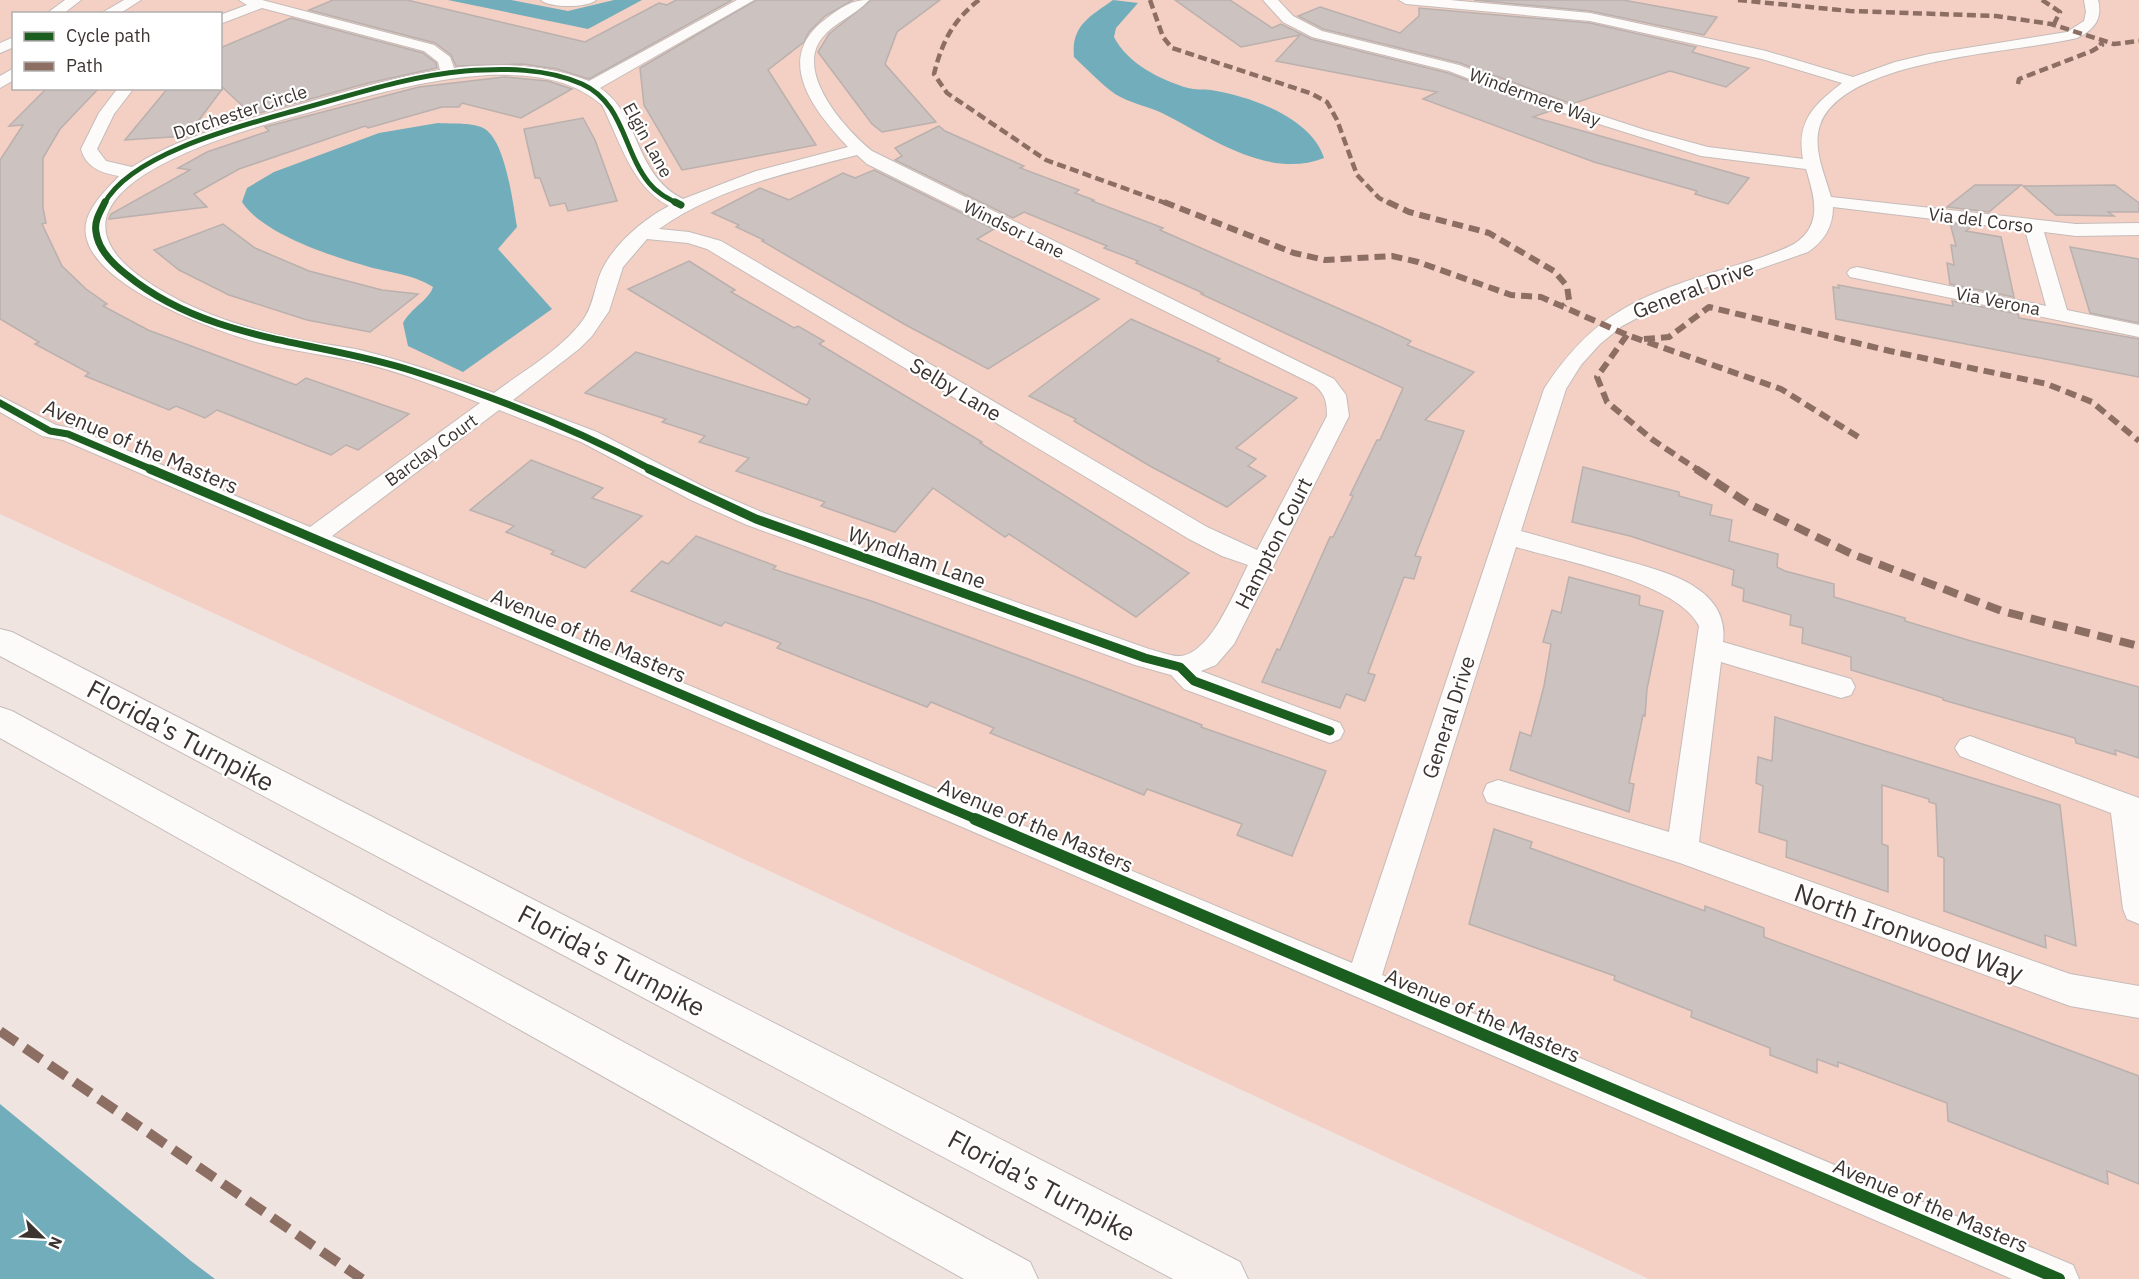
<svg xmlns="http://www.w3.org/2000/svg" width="2139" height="1279" viewBox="0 0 2139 1279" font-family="'IBM Plex Sans',sans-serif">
	<rect width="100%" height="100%" fill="#f0e4e0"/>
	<path fill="#f3cfc4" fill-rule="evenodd" d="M0,0H2139V1279H1649L0,514ZM14,14H220V88H14Z"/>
	<g fill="#71adba">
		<path d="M448,0H511L568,11L614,0H642L588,29Z"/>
		<path d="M1113,0L1138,3L1116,28L1114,37C1127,63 1160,80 1188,88C1195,90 1203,89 1211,90C1249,96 1311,117 1324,158C1268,180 1210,137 1162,113C1147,106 1129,103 1115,94C1101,84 1087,69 1074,57C1071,26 1089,17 1113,0Z"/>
		<path d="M438,123C451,124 474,122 485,129C506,143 513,204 517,227L498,249L552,309L463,372L408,346L403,323C411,308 429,300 433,287C411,273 387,273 363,265C328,255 262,233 242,202L247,188L274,172L379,133Z"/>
		<path d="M0,1104L191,1261L215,1279H0Z"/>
	</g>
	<g fill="#ccc2bf" stroke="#bab0ad" stroke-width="1.5">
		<path d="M333,0H407L585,42L659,3L667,5L676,0H732L589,79L557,69L523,64L456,66L451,55L435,43L309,10Z"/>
		<path d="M756,0H853L825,16L809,32L804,42L768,70L816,145L682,170L644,105L640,68Z"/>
		<path d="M871,0H940L897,32L885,64L936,122L882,132L872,124L818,52L829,34Z"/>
		<path d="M1175,0H1230L1272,28L1281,24L1311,39L1448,73L1550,111L1533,117L1749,178L1728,204L1695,194L1697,191L1594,162L1423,99L1437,92L1276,61L1300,35L1241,47Z"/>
		<path d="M1474,0H1623L1717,17L1704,35L1590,11Z"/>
		<path d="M1320,7L1400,33L1419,16V8L1590,23L1696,47L1692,52L1749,68L1726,87L1670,71L1572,104L1460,63L1323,29L1298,16Z"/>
		<path d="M291,18L423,53L436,63L437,68L368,83L252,115L220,85V48Z"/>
		<path d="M504,77L548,81L572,89L521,118L462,103L459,107H442L368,128L365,126L239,169L194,194L207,207L109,219L111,214L190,170L178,168L207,152L269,131L265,127L419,87Z"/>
		<path d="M47,88H99L60,129L43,158V208L46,223L42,224L62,266L86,289L107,304L103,306L148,330L296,385L306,378L409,414L358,450L346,445L331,455L217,410L205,418L176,406L169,410L85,376L89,373L35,344L39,342L0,319V160L23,125L9,126Z"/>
		<path d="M168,88H223L187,136L125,140Z"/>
		<path d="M583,118L595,140L617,201L568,211L565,203L550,206L540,178H535L524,129Z"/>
		<path d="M939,126L945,131L1024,166L1020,168L1079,190L1075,193L1094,200L1092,201L1163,228L1160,230L1383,328L1411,341L1407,345L1474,372L1425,420L1464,431L1415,556L1421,557L1414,579L1404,577L1368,673L1375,675L1365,701L1346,694L1340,708L1262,682L1277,649L1280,650L1330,537H1333L1353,496L1350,495L1377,440H1380L1403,388L1201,294L1203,293L1136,263L1138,261L1104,248L1107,246L1024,212L1013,218L895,160L902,156L895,148Z"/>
		<path d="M874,170L994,229L977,239L1099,299L988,369L904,324L762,241L764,240L736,227L739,225L712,213L760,188L789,200L843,173L855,178Z"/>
		<path d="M1975,185H2021L1989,212L1947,207Z"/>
		<path d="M2115,185L2139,203V212H2108L2114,216L2056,215L2023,186Z"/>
		<path d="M1950,223L1972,226L1966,231L2001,237L2014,297L1950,284L1947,263L1954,265L1951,245L1956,246Z"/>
		<path d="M223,224L255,248L309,271L382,290L418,294L370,332L307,320L229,295L179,270L154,250Z"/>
		<path d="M2070,247L2139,259V323L2090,313Z"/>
		<path d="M689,261L735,290L731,292L794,328L798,326L824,341L819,344L982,442L980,443L1189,573L1136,617L1009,534L1005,537L933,488L895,532L821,506L825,502L736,471L749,458L699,442L705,436L662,422L666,419L585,393L636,352L807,405L810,399L628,289Z"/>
		<path d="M1838,285L1953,306L1952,301L2018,314L2019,318L2139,339V377L1836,319L1833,287L1839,288Z"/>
		<path d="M1131,319L1220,359L1217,361L1297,398L1236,448L1256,459L1248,466L1266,476L1227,507L1150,466L1074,421L1076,419L1029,396Z"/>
		<path d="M531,460L603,488L592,498L642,516L585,568L551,554L554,551L506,532L514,526L470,510Z"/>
		<path d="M1583,467L1679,492V496L1712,505L1710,515L1732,520L1729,541L1778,554L1777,567L1785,571L1834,584V597L1905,618V621L1971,641L2139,687V758L2115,750L2116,755L2076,743L2075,738L1943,700V698L1851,670V657L1802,643L1803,628L1790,625L1791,615L1743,601L1744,589L1732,585L1734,570L1630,536L1572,522Z"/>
		<path d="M696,536L776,566L773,569L874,602L1087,681L1202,725L1201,727L1326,771L1292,856L1237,835L1242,824L1147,789L1144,795L990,733L994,728L931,702L927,707L777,648L781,643L725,622L721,626L631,591L662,561L668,564Z"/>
		<path d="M1569,577L1640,596L1639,605L1663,611L1647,689L1645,716L1643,715L1629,783L1634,784L1629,812L1510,770L1520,732L1531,736L1544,686L1551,644L1543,642L1552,610L1561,613Z"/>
		<path d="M1775,717L2060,805L2076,946L2045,935L2046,948L1944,911V858L1938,856L1936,804L1929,802V799L1882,785V844L1888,846V892L1786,857L1787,841L1759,832L1763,786L1756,783L1758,757L1772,761Z"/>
		<path d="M1494,829L1532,842L1530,848L1705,911V906L1764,928V937L2139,1076V1184L2107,1171L2108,1184L1948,1121L1947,1103L1838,1062V1067L1817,1059V1073L1770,1055V1048L1691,1017L1692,1011L1614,980L1615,976L1469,924Z"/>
	</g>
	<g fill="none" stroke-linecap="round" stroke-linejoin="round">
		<defs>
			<g id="minor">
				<path d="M65,0H81L63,14H46Z"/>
				<path d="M124,0H141L119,14H100Z"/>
				<path d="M239,0H262L434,45L450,57L454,68C500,63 546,64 589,81L737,0H754L600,88C641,115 633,174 683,199L756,171L848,147C813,110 772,58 827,18C842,7 851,0 869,0C856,15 834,22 822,38C794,73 846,130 872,151L1334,379L1346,395L1349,416L1234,644L1216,665L1201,671L1340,723L1344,731L1340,739L1330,743L1184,689L1171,675L1135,665L747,525L691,500L581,442L499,410L332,536L1352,963L1544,389C1593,314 1638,296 1721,270C1746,262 1771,256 1794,244C1823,225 1815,198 1806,169L1701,156L1532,103L1449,71L1312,37L1283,22L1263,0H1278L1293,16L1322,31L1459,65L1544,97L1645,130L1708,147L1803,159C1796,121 1814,105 1842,83L1762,59L1590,21L1406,4L1399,0H1450L1590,13L1766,51L1853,77L1895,62L1929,54L2067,32L2084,21L2086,12L2084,0H2098C2103,19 2094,30 2077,38C2017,53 1843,58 1820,125C1812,148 1825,175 1831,197L2076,224L2139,223V235L2076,236L2044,232L2067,310L2139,325V337L1850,277L1847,273L1850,269L1857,267L2046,306L2025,230L1833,207C1833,227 1824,241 1808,252L1673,299L1622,326L1600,344L1581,365L1566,389L1521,531C1549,539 1577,547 1605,555C1649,568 1731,581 1723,642L1851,679L1855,687L1851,695L1841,698L1721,662L1699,842L2070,974L2139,986V1018L2070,1006L1680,863L1487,802L1483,793L1487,784L1498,780L1669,832L1699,626C1677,582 1563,561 1516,547L1382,975L2073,1265L2079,1279H2012L63,440L42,436L0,412V396L56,425L76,429L310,527L480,403C442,388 403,373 363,363C328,355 292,351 256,342C215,331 69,279 87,219C93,202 107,189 119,176C102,173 86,168 81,149L99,113L118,88H134L114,114L97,149L106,161L132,167C182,135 241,121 298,105C345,92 391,78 440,70L438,62L424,51L262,8L220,24V15L247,5ZM488,75C530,74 569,77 602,105C620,141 632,187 669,206C642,220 610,247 599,277C594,292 592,308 583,320C561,350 523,371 494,393C451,377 408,362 364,351C345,346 325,345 306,341C249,330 190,312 142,278C17,189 247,129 307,113C367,96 425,79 488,75ZM857,155L867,164L1313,384C1325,393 1327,401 1327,416L1257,550L1207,527L721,241L689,232L659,229C718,187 788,173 857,155ZM647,239L688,243L707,249L1189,539L1222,556L1248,565C1235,590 1212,652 1181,656C1172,657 1158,651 1149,649L764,513L708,489L597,432L513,400L579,349L592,336L609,311L623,267Z"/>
				<path d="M541,0H596C587,8 550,8 541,0Z"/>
				<path d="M14,37V47L0,53V43Z"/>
				<path d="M14,68V80L0,88V76Z"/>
				<path d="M1970,736L2139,798V924L2127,919L2123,909L2111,813L1960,756L1955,748L1960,740Z"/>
			</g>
			<g id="motorway">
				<path d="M0,629L12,632L1240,1262L1248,1279H1173L0,656Z"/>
				<path d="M0,707L12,711L1030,1262L1038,1279H964L0,738Z"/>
			</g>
		</defs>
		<use href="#minor" stroke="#c5bcb9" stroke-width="2"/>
		<use href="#motorway" stroke="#c5bcb9" stroke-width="2"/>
		<use href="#minor" fill="#fdfbfa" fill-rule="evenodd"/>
		<use href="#motorway" fill="#fdfbfa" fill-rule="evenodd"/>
		<g stroke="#8d6e63" stroke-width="4.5" stroke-dasharray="9 4.5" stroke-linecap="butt">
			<path d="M979,0C953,20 942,42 934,74L947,93L1046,160L1168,204"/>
			<path d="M1150,0L1163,37L1172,48L1310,93L1327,102L1337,120L1357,175L1379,198L1391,204"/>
			<path d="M1738,0L1850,11L1996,16L2051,24L2114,44L2139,41"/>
			<path d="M2042,0L2060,12L2054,24"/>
			<path d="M2018,84L2019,79L2092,51L2102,45L2100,42"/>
		</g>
		<g stroke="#8d6e63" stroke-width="6" stroke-dasharray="11 6" stroke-linecap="butt">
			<path d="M1164,202L1294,253L1325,260L1392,256L1418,262L1511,295L1541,297L1627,335L1781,389L1860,438"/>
			<path d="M1388,202L1409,212L1489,233L1554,271L1567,286L1569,300L1564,305"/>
			<path d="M1627,335L1597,377L1607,402L1653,440L1698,470"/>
			<path d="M1644,339L1669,337L1709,307L1890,351L2047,384L2092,402L2139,441"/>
		</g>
		<path stroke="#8d6e63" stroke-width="8" stroke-dasharray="15 8" stroke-linecap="butt" d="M1696,469L1749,504L1852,554L2002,611L2139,646"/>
		<path stroke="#8d6e63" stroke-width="10" stroke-dasharray="20 10" stroke-linecap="butt" d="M0,1031L362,1279"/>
		<defs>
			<path id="cycleway-far3" d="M104,204C131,152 248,124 301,109C355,94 409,76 465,71C504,68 546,68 582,84C624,103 623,151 649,183C657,193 667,198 678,204"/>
			<g id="cycleway-far2">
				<path d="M105,202C100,212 94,221 96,232C98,250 114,265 127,275C209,342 317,340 413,371C495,397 576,429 652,470"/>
				<path d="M675,202L681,205"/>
				<path d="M0,403L50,431L68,434L153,470"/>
			</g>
			<g id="cycleway-far1">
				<path d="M150,469L978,820"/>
				<path d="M649,469L756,519L1145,658L1180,667L1194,681L1330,731"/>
			</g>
			<path id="cycleway" d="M975,819L2059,1279"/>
		</defs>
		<use href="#cycleway-far3" stroke="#fff" stroke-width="8"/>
		<use href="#cycleway-far2" stroke="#fff" stroke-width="10"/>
		<use href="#cycleway-far1" stroke="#fff" stroke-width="13"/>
		<use href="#cycleway" stroke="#fff" stroke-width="16"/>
		<use href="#cycleway-far3" stroke="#1b5e20" stroke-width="5"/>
		<use href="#cycleway-far2" stroke="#1b5e20" stroke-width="7"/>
		<use href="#cycleway-far1" stroke="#1b5e20" stroke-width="9"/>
		<use href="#cycleway" stroke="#1b5e20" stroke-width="12"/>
	</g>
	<g text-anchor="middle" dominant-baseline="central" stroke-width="4.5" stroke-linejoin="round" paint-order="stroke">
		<g font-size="18" fill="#3c3431" stroke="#fff">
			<text transform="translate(1535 97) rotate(20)">Windermere Way</text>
			<text transform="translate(240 112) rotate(-18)">Dorchester Circle</text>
			<text transform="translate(648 140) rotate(61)">Elgin Lane</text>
			<text transform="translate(1981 220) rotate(7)">Via del Corso</text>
			<text transform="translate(1014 229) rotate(26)">Windsor Lane</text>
			<text transform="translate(1998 301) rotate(11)">Via Verona</text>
			<text transform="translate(431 450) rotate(-36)">Barclay Court</text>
		</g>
		<g font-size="21" fill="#3c3431" stroke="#fff">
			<text transform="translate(1693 289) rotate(-21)">General Drive</text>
			<text transform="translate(956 389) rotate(31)">Selby Lane</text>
			<text transform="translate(141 446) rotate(23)">Avenue of the Masters</text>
			<text transform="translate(1273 543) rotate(-63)">Hampton Court</text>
			<text transform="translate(917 557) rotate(20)">Wyndham Lane</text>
			<text transform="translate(589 635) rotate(23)">Avenue of the Masters</text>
			<text transform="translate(1448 717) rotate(-72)">General Drive</text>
			<text transform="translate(1036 825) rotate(23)">Avenue of the Masters</text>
			<text transform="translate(1483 1015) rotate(23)">Avenue of the Masters</text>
			<text transform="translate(1931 1205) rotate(23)">Avenue of the Masters</text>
		</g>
		<g font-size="26" fill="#3c3431" stroke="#fff">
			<text transform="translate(181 735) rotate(28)">Florida's Turnpike</text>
			<text transform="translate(1909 932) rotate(20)">North Ironwood Way</text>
			<text transform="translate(612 960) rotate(28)">Florida's Turnpike</text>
			<text transform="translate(1042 1185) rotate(28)">Florida's Turnpike</text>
		</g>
	</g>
	<rect x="12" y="12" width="210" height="78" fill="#ffffff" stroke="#b1aead" stroke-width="1.5"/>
	<rect x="24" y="32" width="30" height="9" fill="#1b5e20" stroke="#b1aead" stroke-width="1.5"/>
	<text x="66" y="42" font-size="18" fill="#3c3431">Cycle path</text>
	<rect x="24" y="62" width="30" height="9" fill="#8d6e63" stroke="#b1aead" stroke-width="1.5"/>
	<text x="66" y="72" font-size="18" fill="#3c3431">Path</text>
	<g transform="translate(42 1237) rotate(114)" stroke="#ffffff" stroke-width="4.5" paint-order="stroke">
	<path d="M0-4.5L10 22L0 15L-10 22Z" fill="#3c3431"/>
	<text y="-9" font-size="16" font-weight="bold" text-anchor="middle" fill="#3c3431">N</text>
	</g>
</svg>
